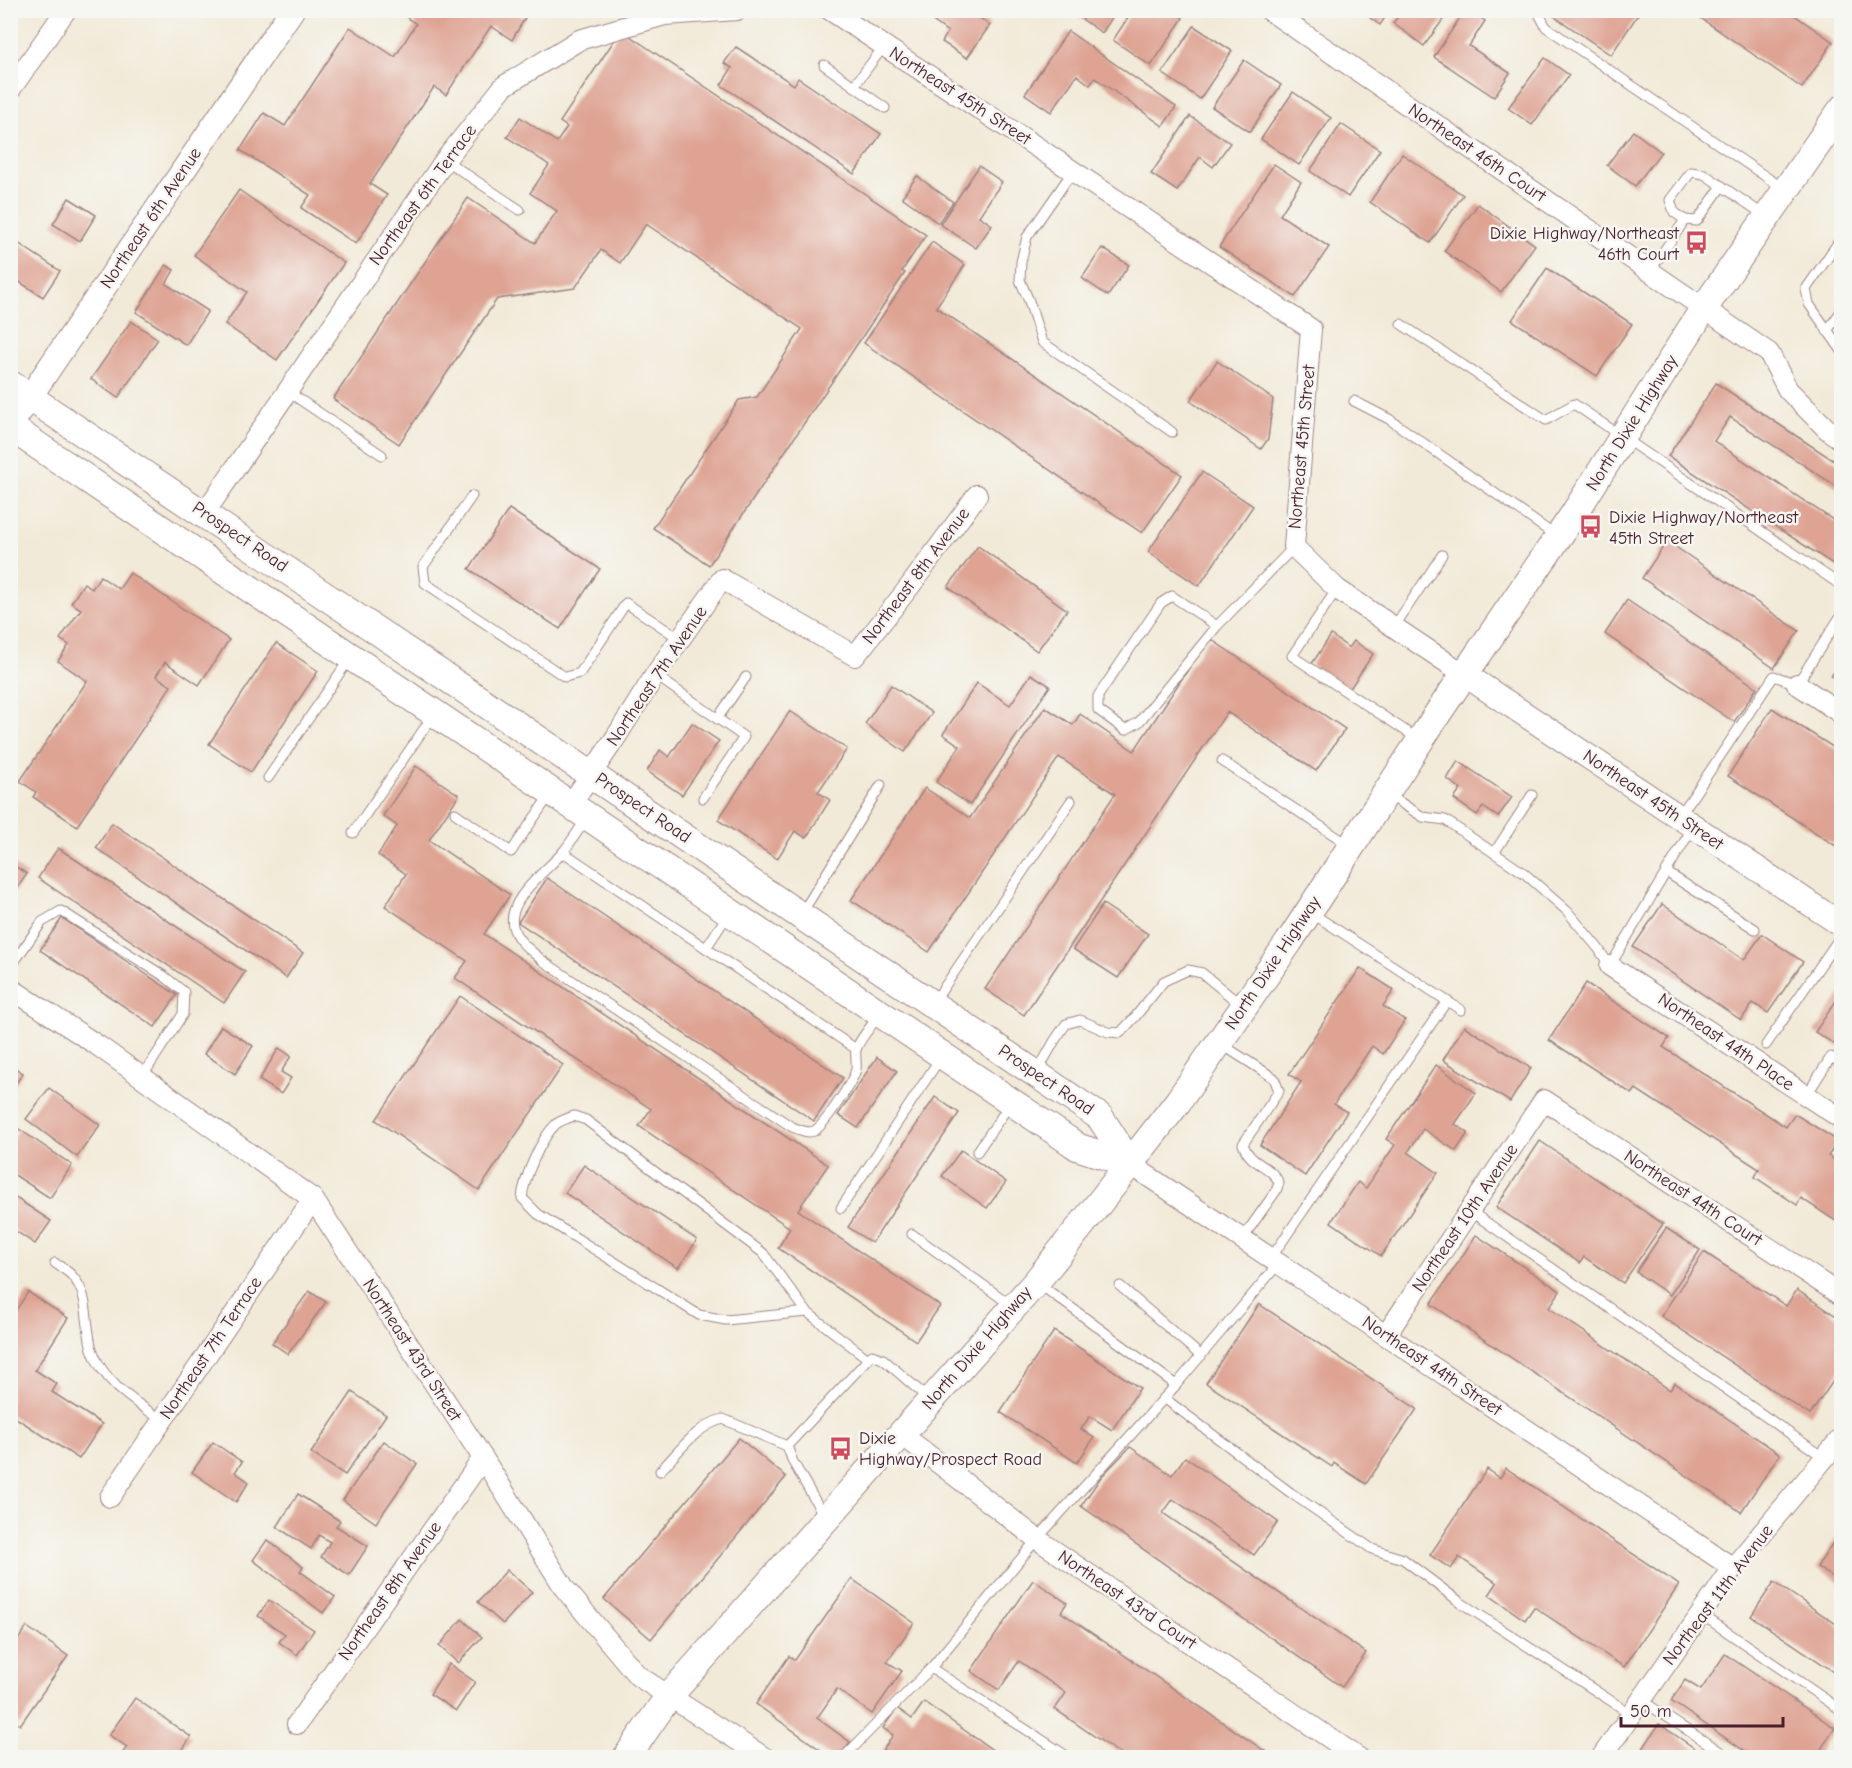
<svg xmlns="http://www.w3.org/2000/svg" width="1852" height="1768" viewBox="0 0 1852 1768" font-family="'Comic Neue',sans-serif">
	<rect width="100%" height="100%" fill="#f6f6f2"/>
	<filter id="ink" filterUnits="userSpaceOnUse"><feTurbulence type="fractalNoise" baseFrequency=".0167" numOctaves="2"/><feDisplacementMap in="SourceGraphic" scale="12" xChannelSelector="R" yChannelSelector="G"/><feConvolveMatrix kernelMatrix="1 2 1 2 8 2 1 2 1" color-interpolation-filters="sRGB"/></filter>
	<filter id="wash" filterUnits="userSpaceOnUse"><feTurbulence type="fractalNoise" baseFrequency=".008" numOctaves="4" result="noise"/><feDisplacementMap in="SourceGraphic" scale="24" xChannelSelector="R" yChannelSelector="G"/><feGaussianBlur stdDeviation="1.35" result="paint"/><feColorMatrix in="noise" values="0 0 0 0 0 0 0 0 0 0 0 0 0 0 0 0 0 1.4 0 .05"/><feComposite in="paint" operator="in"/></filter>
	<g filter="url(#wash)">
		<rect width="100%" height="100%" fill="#f2ead8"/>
		<g id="blocks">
			<g fill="#dea393">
				<path d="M396,10H513L525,18L512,40L491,26L446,95L434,87L370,184L387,195L356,244L301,208L310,195L240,150L264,113L285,126L350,27L395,57L416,24Z"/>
				<path d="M926,10H980L977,16L990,25L967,58L942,42L948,32L923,14Z"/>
				<path d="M1069,10H1117L1102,33Z"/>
				<path d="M1133,10H1171L1183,18L1151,66L1113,40Z"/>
				<path d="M1359,10H1390L1380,25Z"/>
				<path d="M1403,10H1450L1424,46L1393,23Z"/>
				<path d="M1465,10H1470L1485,21L1469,46L1510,73L1494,97L1434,57Z"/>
				<path d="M1553,10H1641L1611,55L1551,14Z"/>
				<path d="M1689,10H1787L1833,42L1802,88Z"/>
				<path d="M1194,26L1232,51L1200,99L1162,73Z"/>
				<path d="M621,30L926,235L902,271L905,273L709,565L653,528L739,400L757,397L802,329L646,224L620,263L601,250L575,288L497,299L399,444L333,399L468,198L535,243L557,211L530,193L549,165L507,137L520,117L557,142L567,127L560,122Z"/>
				<path d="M1068,31L1176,107L1163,126L1095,78L1090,85L1077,75L1051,112L1025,94Z"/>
				<path d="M736,47L794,85L798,78L881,134L854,174L721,85L732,68L724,63Z"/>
				<path d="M1545,58L1569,75L1532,125L1508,108Z"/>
				<path d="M1244,60L1281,85L1250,132L1212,107Z"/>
				<path d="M1293,92L1331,118L1299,165L1261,139Z"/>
				<path d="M1190,116L1230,143L1213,167L1200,157L1177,191L1151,174Z"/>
				<path d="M1341,124L1380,150L1348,197L1310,171Z"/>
				<path d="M1633,131L1661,152L1635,186L1607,165Z"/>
				<path d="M1402,154L1463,195L1430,243L1370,202Z"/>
				<path d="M1274,164L1301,182L1280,215L1329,247L1295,297L1219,247Z"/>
				<path d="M979,166L1002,182L979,216L992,225L976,248L940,224Z"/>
				<path d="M917,176L953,202L938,223L902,197Z"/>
				<path d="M239,190L344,263L277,360L225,324L247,292L194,255Z"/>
				<path d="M69,198L96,215L80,241L53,224Z"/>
				<path d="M1478,204L1535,245L1501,292L1444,251Z"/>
				<path d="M15,241L60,271L43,297L10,276V248Z"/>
				<path d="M932,242L965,265L936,307L1182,475L1142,533L864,343Z"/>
				<path d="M1102,248L1129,265L1108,296L1082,278Z"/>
				<path d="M166,265L174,270L166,284L208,311L186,345L136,312Z"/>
				<path d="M1547,268L1632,324L1597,376L1512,320Z"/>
				<path d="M131,321L158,339L118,398L91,379Z"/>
				<path d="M1217,361L1273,399L1268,439L1261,449L1190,401Z"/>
				<path d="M1716,383L1842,466V490L1730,417L1714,441L1842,526V570L1668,456Z"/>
				<path d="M1202,472L1253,506L1199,586L1148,552Z"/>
				<path d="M509,509L600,569L560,629L469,569Z"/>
				<path d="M1667,541L1799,631L1774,668L1642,578Z"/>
				<path d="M978,546L1067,610L1037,651L948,587Z"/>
				<path d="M130,573L229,640L199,685L165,662L156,676L171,686L77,826L33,797L36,792L20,781L87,681L58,661L69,645L60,639L81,609L71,603L84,583L92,589L100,576L119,589Z"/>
				<path d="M1627,600L1757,688L1734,722L1605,634Z"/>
				<path d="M1331,635L1349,648L1354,641L1373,654L1349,690L1311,665Z"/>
				<path d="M1209,638L1345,729L1316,771L1227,712L1024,1015L985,989L1115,794L1059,757L929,952L851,900L925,788L970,818L1045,707L1073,725L1080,714L1134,751Z"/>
				<path d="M276,643L318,671L251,772L209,744Z"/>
				<path d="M1842,661V683L1831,676Z"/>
				<path d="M1031,674L1050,686L970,805L936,782L960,746L943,734L977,683L1010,705Z"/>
				<path d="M891,685L932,713L905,752L865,724Z"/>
				<path d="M1772,708L1842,753V850L1728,776Z"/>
				<path d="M790,711L847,749L818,792L830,800L806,838L795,831L777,859L718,820Z"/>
				<path d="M692,723L719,741L682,795L647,771L660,750L669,757Z"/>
				<path d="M1458,761L1512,797L1498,817L1483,807L1477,815L1454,799L1461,789L1447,779Z"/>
				<path d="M416,766L459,795L429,840L510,895L484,934L828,1165L798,1210L940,1306L916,1341L778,1248L790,1228L639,1126L651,1109L455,978L467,961L385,906L406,874L378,855L397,826L383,816Z"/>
				<path d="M112,823L303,953L286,978L96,848Z"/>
				<path d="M58,848L245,972L224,1003L38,878Z"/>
				<path d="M10,863L27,874L10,898Z"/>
				<path d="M547,878L843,1078L814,1121L518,922Z"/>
				<path d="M1103,904L1148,934L1118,978L1073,949Z"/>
				<path d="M1662,904L1744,960L1762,934L1803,962L1768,1013L1753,1003L1741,1020L1633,947Z"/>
				<path d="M62,918L177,995L155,1027L40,950Z"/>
				<path d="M1360,968L1394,990L1383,1006L1405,1020L1383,1054L1372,1046L1334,1104L1347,1112L1305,1176L1260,1145L1301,1082L1289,1074Z"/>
				<path d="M1586,983L1669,1038L1663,1047L1786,1127L1795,1114L1838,1141L1828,1156L1842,1164V1225L1801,1198L1797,1205L1755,1177L1759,1169L1636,1089L1632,1094L1549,1040Z"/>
				<path d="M1842,992V1049L1815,1032Z"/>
				<path d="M460,996L563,1065L479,1190L376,1120Z"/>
				<path d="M221,1026L253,1046L235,1074L204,1054Z"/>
				<path d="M1464,1026L1531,1068L1510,1102L1443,1060Z"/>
				<path d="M279,1048L291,1056L281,1072L291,1078L281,1094L259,1080Z"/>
				<path d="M877,1057L897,1071L858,1128L838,1115Z"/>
				<path d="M10,1065L23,1073L10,1092Z"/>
				<path d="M1436,1065L1476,1093L1455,1124L1468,1133L1456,1151L1423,1129L1408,1152L1438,1173L1381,1256L1331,1222L1358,1182L1366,1188L1395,1145L1386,1139Z"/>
				<path d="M49,1088L100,1125L77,1157L26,1119Z"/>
				<path d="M935,1097L959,1113L872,1243L848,1227Z"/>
				<path d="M19,1129L72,1165L50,1198L10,1172V1142Z"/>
				<path d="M1540,1141L1663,1224L1623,1283L1584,1257L1580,1263L1496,1207Z"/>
				<path d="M961,1150L1006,1182L987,1208L942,1176Z"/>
				<path d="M584,1165L697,1240L678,1268L565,1193Z"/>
				<path d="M10,1194L51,1221L35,1244L10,1227Z"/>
				<path d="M1666,1228L1700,1250L1670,1295L1636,1272Z"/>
				<path d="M1476,1235L1560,1291L1549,1308L1670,1390L1675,1383L1780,1454L1741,1512L1431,1304Z"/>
				<path d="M1704,1252L1786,1306L1797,1290L1842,1320V1368L1810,1415L1661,1316Z"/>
				<path d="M309,1291L326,1302L288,1354L272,1343Z"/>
				<path d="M28,1292L68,1318L35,1370L57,1384L52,1392L102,1424L79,1459L10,1414V1319Z"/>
				<path d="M1259,1304L1417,1409L1366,1484L1334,1463L1332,1467L1206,1383Z"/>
				<path d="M1054,1331L1140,1388L1112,1430L1090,1416L1081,1429L1094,1438L1077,1463L1000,1412Z"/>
				<path d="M352,1392L386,1415L345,1475L311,1453Z"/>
				<path d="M739,1438L786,1477L651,1639L604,1599Z"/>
				<path d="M384,1441L417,1464L376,1523L343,1500Z"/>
				<path d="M213,1442L242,1462L235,1472L249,1482L236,1502L192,1472Z"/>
				<path d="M1130,1447L1172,1475L1185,1457L1278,1522L1254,1555L1173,1499L1163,1513L1366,1653L1342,1687L1081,1506L1101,1477Z"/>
				<path d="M1506,1468L1679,1585L1624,1667L1534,1607L1525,1620L1489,1595L1497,1583L1459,1557L1451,1569L1430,1555L1487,1469L1500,1478Z"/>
				<path d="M298,1494L340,1521L336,1526L368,1546L349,1575L321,1557L330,1542L319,1535L311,1549L277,1527Z"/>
				<path d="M1842,1529V1583L1817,1567Z"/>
				<path d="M267,1540L303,1567L300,1571L335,1597L323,1613L253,1560Z"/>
				<path d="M507,1570L532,1592L503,1624L478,1602Z"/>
				<path d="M852,1579L914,1623L887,1662L902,1671L872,1714L837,1689L817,1718L850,1742L839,1758H832L756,1704L789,1656L795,1660Z"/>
				<path d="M1033,1580L1067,1603L1061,1612L1275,1758H1126L1055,1709L1066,1693L1019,1661L999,1690L971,1671Z"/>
				<path d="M1774,1582L1842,1628V1677L1751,1616Z"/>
				<path d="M269,1600L314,1630L297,1655L279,1642L285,1634L258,1616Z"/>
				<path d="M462,1619L482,1637L458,1663L439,1646Z"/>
				<path d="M27,1627L68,1656L20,1725L10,1718V1651Z"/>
				<path d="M1725,1654L1835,1728L1815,1758H1755L1671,1701L1685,1680L1701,1690Z"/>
				<path d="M449,1664L475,1682L456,1711L430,1694Z"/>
				<path d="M135,1698L191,1737L177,1758H119L127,1747L109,1735Z"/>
				<path d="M924,1702L1004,1758H878L893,1735L883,1728L897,1708L912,1719Z"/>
				<path d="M1659,1724L1709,1758H1637Z"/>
			</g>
		</g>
	</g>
	<g filter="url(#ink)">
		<use href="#blocks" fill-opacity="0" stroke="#9e8482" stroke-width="1.5"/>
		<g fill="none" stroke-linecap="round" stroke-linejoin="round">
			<defs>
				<g id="service">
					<path d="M1537,10L1546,27L1784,189"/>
					<path d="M1839,10L1842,12"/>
					<path d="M824,65L854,86L884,46"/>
					<path d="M854,86L885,108"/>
					<path d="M445,160L520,210"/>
					<path d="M1073,171L1027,237L1021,262L1020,280L1029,301L1042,342L1172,432"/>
					<path d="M1685,220L1697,221L1722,186"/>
					<path d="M1842,237L1806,289L1809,304L1842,351"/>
					<path d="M1650,271L1685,220L1674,212L1670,200L1691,172L1704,174L1764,215"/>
					<path d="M10,298L12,296"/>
					<path d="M1401,324L1546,420L1574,404L1842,586"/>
					<path d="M1827,331L1842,310"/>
					<path d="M287,391L382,455"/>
					<path d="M1354,401L1389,419L1556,536"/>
					<path d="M472,496L423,567L425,583L565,677L580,673L626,603L680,639"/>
					<path d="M1337,589L1292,656L1418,739"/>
					<path d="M1217,626L1139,722L1125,730L1098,710V696L1161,603L1172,596L1217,626L1294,547"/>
					<path d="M1394,627L1442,555"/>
					<path d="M655,675L744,737L703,798"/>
					<path d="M717,719L746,677"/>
					<path d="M1222,761L1349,845"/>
					<path d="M268,778L350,658"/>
					<path d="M1387,794L1423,817L1445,820L1524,873L1567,911L1598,948L1610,966L1693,827"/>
					<path d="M455,813L511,852L551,793"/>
					<path d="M1679,817L1774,676L1797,684L1842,614"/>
					<path d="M587,818C579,829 572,841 563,852C547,871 503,901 514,930C519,943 533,952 543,961L792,1127C799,1129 807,1134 814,1131C824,1126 854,1080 856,1069C857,1063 855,1056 856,1050C858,1041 873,1024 879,1015"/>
					<path d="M353,833L434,714"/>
					<path d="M563,852L856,1049"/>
					<path d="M1494,853L1532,795"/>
					<path d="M1666,872L1755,929"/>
					<path d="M1310,912L1461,1010"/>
					<path d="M802,913L881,785"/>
					<path d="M706,948L729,913"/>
					<path d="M10,968L42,922L61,911L164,976L184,992L183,1014L142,1077"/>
					<path d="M934,1002L1071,801"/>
					<path d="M1221,1044L1274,1078L1279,1091L1243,1144C1250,1166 1271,1164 1279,1183L1276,1191L1242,1239"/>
					<path d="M1766,1045L1842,934"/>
					<path d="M1037,1072L1055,1040L1066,1024L1080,1020L1108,1032L1120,1033L1135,1017L1164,981L1188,970L1202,973L1242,1006"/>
					<path d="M1806,1096L1831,1057L1842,1064"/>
					<path d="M977,1152L1010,1104"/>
					<path d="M841,1208L941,1057"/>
					<path d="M1470,1211L1825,1458"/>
					<path d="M912,1234L1011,1305"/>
					<path d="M1271,1258L1447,1001"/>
					<path d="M55,1263C60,1267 69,1271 73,1277C90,1295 85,1326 92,1349C103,1383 134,1401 162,1420"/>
					<path d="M1038,1283L1176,1385L1037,1539L931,1668L1070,1758"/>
					<path d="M1120,1286L1201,1356"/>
					<path d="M807,1312L763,1253L586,1120L574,1116C568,1118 560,1121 556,1124C541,1138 524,1178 522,1198L538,1214L699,1315L726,1320L807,1312L867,1358"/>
					<path d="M1176,1385L1279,1263"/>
					<path d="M1164,1398L1291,1493L1372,1549L1403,1559L1460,1602L1631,1714"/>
					<path d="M787,1446L872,1355L883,1359L930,1400"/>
					<path d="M660,1471C678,1453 697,1425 723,1419L787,1446L793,1462L824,1516"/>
					<path d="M1701,1614L1838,1708"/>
					<path d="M1641,1700L1730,1758"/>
					<path d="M843,1758L931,1668"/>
				</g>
				<g id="minor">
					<path d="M830,10L1311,329L1294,547L1337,589L1464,674"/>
					<path d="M1269,10L1769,353L1788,390L1828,430L1842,440"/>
					<path d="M10,90L66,10"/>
					<path d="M204,514L445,160L504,86L579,40L665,15L737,10"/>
					<path d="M1797,684L1842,714"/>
					<path d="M571,804L616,737L655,675L722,579L855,656L910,586L977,495"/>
					<path d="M1610,966L1842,1119"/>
					<path d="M10,988L97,1045L313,1199L483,1458L565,1589L638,1676L765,1758"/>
					<path d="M1130,1164L1733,1568"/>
					<path d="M1386,1335L1544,1100L1842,1296"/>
					<path d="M901,1434L1037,1539L1359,1758"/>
					<path d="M110,1497L313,1199"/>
					<path d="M297,1724L483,1458"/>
					<path d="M1601,1758L1733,1568L1842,1437"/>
				</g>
				<g id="tertiary">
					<path d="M10,426L292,10"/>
					<path d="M1464,674L1842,925"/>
				</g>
				<g id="secondary">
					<path d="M10,384L1100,1117L1130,1164"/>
					<path d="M10,427L1068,1140L1078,1147L1130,1164"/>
					<path d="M626,1758L669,1696L1036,1282L1100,1202L1177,1103L1289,942L1440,710L1574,514L1704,308L1842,109"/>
				</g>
			</defs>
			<use href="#service" stroke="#9e8482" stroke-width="11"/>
			<use href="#minor" stroke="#9e8482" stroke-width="22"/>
			<use href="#tertiary" stroke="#9e8482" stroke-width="26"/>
			<use href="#secondary" stroke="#9e8482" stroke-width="29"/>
			<use href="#service" stroke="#fff" stroke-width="9"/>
			<use href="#minor" stroke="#fff" stroke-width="20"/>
			<use href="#tertiary" stroke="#fff" stroke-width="24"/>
			<use href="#secondary" stroke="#fff" stroke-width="27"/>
		</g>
	</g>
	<defs>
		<symbol id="bus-bare" viewBox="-9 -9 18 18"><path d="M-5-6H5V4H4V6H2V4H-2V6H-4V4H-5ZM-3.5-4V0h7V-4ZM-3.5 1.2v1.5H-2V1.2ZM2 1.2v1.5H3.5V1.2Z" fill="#d1495b" stroke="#f6f6f2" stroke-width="2.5" paint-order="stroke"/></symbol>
	</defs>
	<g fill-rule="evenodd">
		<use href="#bus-bare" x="1680" y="226" width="33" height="33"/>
		<use href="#bus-bare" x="1574" y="510" width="33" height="33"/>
		<use href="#bus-bare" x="824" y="1432" width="33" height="33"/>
	</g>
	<g text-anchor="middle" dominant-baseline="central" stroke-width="5" stroke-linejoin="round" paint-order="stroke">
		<g font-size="18" fill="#4a1f2b" stroke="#f6f6f2">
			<text transform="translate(960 96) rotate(33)">Northeast 45th Street</text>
			<text transform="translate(1477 153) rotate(34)">Northeast 46th Court</text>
			<text transform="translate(423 195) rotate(-54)">Northeast 6th Terrace</text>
			<text transform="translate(151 218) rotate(-56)">Northeast 6th Avenue</text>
			<text transform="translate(1632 423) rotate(-58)">North Dixie Highway</text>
			<text transform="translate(1302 447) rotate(-85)">Northeast 45th Street</text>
			<text transform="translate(240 537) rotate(34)">Prospect Road</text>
			<text transform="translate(916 576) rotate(-53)">Northeast 8th Avenue</text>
			<text transform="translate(657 676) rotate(-56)">Northeast 7th Avenue</text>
			<text transform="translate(1653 800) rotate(34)">Northeast 45th Street</text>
			<text transform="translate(643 808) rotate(34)">Prospect Road</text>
			<text transform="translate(1273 963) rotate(-56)">North Dixie Highway</text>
			<text transform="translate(1726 1042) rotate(34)">Northeast 44th Place</text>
			<text transform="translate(1046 1080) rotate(34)">Prospect Road</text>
			<text transform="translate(1693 1198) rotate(33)">Northeast 44th Court</text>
			<text transform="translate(1465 1218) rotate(-56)">Northeast 10th Avenue</text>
			<text transform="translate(211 1348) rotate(-56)">Northeast 7th Terrace</text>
			<text transform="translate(977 1348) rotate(-49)">North Dixie Highway</text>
			<text transform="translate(412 1350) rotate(57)">Northeast 43rd Street</text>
			<text transform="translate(1432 1366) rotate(34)">Northeast 44th Street</text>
			<text transform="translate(390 1591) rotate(-55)">Northeast 8th Avenue</text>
			<text transform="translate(1718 1595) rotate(-53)">Northeast 11th Avenue</text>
			<text transform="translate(1127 1600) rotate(34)">Northeast 43rd Court</text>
		</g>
		<g font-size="18" fill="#4a1f2b" stroke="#f6f6f2" text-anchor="start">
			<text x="1679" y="233" text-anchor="end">Dixie Highway/Northeast<tspan x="1679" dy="21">46th Court</tspan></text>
			<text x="1609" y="517">Dixie Highway/Northeast<tspan x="1609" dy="21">45th Street</tspan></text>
			<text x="859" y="1438">Dixie<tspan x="859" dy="21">Highway/Prospect Road</tspan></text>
		</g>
	</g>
	<rect width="1852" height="1768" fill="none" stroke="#f6f6f2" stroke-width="36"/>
	<path d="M1621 1717v9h162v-9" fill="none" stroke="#4a1f2b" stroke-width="3"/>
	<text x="1630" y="1717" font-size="18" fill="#4a1f2b" stroke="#f6f6f2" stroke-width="4.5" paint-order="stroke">50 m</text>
</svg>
